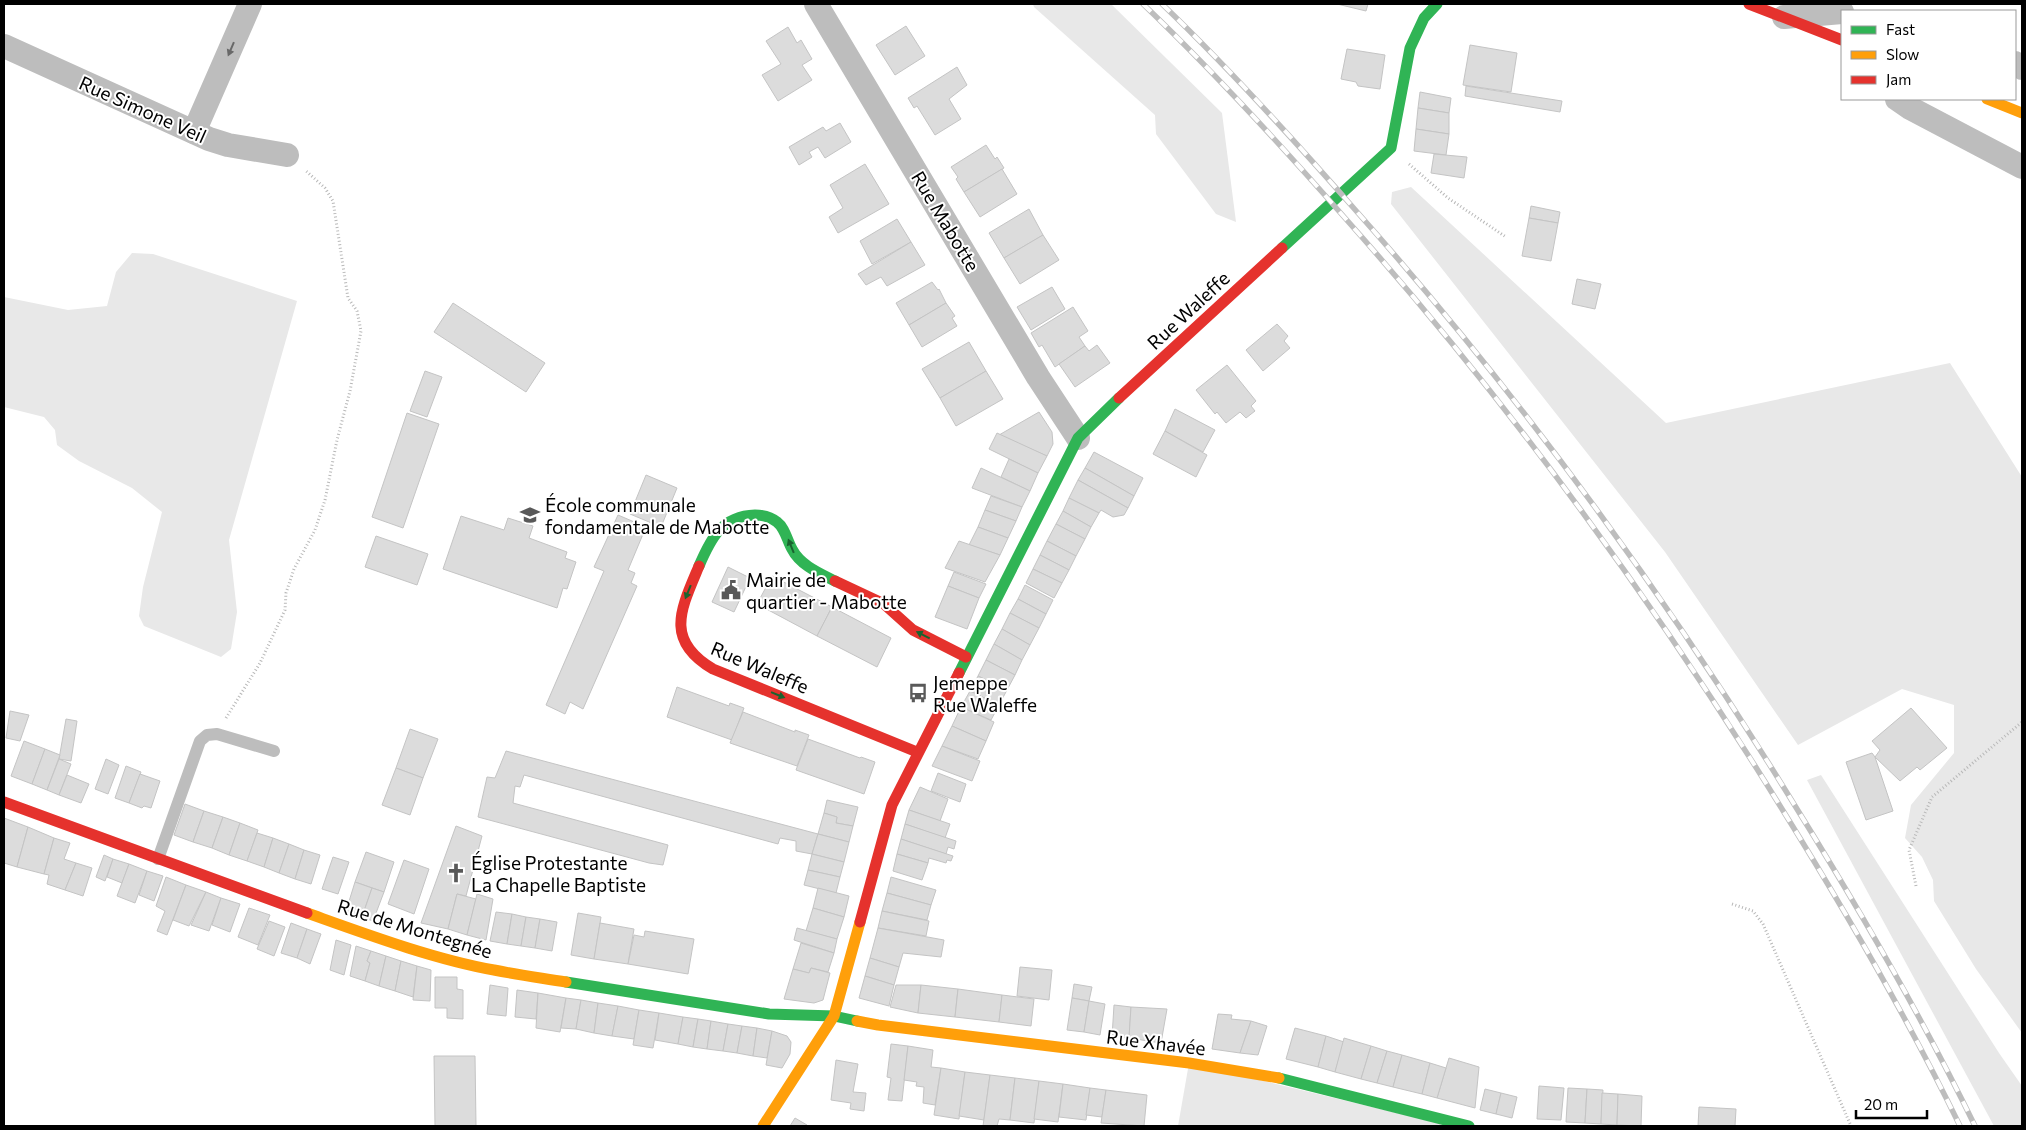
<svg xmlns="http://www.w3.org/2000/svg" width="2026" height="1130" viewBox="0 0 2026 1130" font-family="Commissioner,sans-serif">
	<rect width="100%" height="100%" fill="#fff"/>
	<g fill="#e8e8e8">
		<path d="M1033,4H1111L1222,113L1236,222L1216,214L1156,134L1155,115L1034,7Z"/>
		<path d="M1411,187L1666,423L1950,363L2022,477V1033L1976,969L1934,901L1933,880L1922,857L1905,838L1911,805L1954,753V705L1902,689L1798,745L1665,552L1391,204L1392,192Z"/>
		<path d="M132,253L153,254L297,301L229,540L237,612L231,649L221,657L144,626L139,616L143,587L162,512L132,488L79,461L57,445L55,430L44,417L4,407V297L68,310L107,306L116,272Z"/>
		<path d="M1821,775L1999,1053L2022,1086V1126H1994L1807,780Z"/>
		<path d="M1189,1063L1451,1126H1178Z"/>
	</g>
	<g fill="#dcdcdc" stroke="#c4c4c4">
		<path d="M1337,4H1368L1366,11Z"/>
		<path d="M906,26L925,56L895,75L876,45Z"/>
		<path d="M788,27L797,43L801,40L812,59L802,65L812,80L778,101L762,75L781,64L766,41Z"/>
		<path d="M1470,45L1517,53L1511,92L1463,85Z"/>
		<path d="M1347,49L1385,55L1380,89L1358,86L1356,82L1341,79Z"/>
		<path d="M957,67L967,85L949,99L961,119L935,135L917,106L914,108L908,98Z"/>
		<path d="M1466,86L1562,101L1560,112L1465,96Z"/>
		<path d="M1420,92L1451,98L1449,113L1418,108Z"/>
		<path d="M1418,108L1449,113V134L1416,129Z"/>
		<path d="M840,123L851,142L825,158L818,147L809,152L812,157L799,165L789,147L823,127L826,131Z"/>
		<path d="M1416,129L1449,134L1446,155L1414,151Z"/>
		<path d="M986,145L995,159L997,157L1004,168L964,192L956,179L958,177L951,167Z"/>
		<path d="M1434,154L1467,157L1464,178L1431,173Z"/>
		<path d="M865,164L889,204L838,233L829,217L843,208L830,185Z"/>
		<path d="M1002,169L1017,194L980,217L964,192Z"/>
		<path d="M1531,206L1560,212L1558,223L1529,218Z"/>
		<path d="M1029,209L1043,235L1004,258L989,233Z"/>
		<path d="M1529,218L1558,223L1551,261L1522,256Z"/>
		<path d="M897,219L911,242L872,264L860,241Z"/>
		<path d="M1043,235L1059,260L1020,284L1004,258Z"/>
		<path d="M911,242L925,265L887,286L881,277L866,285L858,274Z"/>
		<path d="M1577,279L1601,284L1595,309L1572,304Z"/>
		<path d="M932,282L938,290L939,289L946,303L909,325L896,303Z"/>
		<path d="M1052,287L1065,309L1031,330L1017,307Z"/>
		<path d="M453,303L545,363L526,392L434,332Z"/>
		<path d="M946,303L955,316L952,318L957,326L922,347L909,325Z"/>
		<path d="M1073,307L1088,331L1079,337L1085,346L1055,367L1042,345L1039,347L1031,333Z"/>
		<path d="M1277,324L1288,336L1284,341L1290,348L1263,371L1246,350Z"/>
		<path d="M969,342L986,371L940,398L922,369Z"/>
		<path d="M1097,345L1110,363L1075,387L1059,364L1085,346L1089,351Z"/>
		<path d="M1227,365L1256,401L1251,406L1255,411L1246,418L1240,412L1226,423L1217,412L1215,414L1196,390Z"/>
		<path d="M425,371L442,377L427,417L410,411Z"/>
		<path d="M986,371L1003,399L956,426L940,398Z"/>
		<path d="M1175,409L1215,430L1203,452L1165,431Z"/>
		<path d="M1039,412L1052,432L1053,444L1047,456L999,435Z"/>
		<path d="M407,413L439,424L403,528L372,517Z"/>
		<path d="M1165,431L1207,455L1196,477L1153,454Z"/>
		<path d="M997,433L1047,456L1038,473L989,449Z"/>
		<path d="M1094,452L1143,478L1134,496L1085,468Z"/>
		<path d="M1009,459L1038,473L1030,491L1001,477Z"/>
		<path d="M981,468L1030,491L1022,507L972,488Z"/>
		<path d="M1085,468L1134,496L1128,508L1078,480Z"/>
		<path d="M646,475L677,488L661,527L630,514Z"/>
		<path d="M1078,480L1128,508L1124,515L1113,517L1101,510L1099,513L1069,498Z"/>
		<path d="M991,496L1022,507L1016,521L985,510Z"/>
		<path d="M1069,498L1099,513L1091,527L1063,511Z"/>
		<path d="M985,510L1016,521L1008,538L978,527Z"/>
		<path d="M1063,511L1091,527L1085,539L1056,524Z"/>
		<path d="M618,515L646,527L628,570L635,573L631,583L637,586L583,709L570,702L565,714L546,705L604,571L594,567Z"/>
		<path d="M461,516L504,530L508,518L533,526L529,538L567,552L565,558L576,562L567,589L563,588L557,608L443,569Z"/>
		<path d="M1056,524L1085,539L1076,556L1047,541Z"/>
		<path d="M978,527L1008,538L1000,555L969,545Z"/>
		<path d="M376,536L428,554L417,585L365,567Z"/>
		<path d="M959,541L1000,555L985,582L945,568Z"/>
		<path d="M1047,541L1076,556L1069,570L1040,555Z"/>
		<path d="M1040,555L1069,570L1062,583L1033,569Z"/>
		<path d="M728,567L750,578L734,612L712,602Z"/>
		<path d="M1033,569L1062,583L1054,598L1026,583Z"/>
		<path d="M954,572L986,584L979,598L948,586Z"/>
		<path d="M772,576L832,607L817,636L757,604Z"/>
		<path d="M1025,585L1053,600L1046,614L1018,599Z"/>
		<path d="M948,586L979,598L967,629L935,617Z"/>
		<path d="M1018,599L1046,614L1039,628L1010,613Z"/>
		<path d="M832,607L891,638L877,667L817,636Z"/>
		<path d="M1010,613L1039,628L1030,645L1002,629Z"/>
		<path d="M1002,629L1030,645L1022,660L994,644Z"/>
		<path d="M994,644L1022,660L1015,675L986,660Z"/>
		<path d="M986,660L1015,675L1007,690L978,676Z"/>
		<path d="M978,676L1007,690L999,705L970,691Z"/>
		<path d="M677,687L729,706L730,703L744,708L732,740L667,717Z"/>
		<path d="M970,691L999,705L991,720L961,707Z"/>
		<path d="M961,707L994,722L986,741L952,726Z"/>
		<path d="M1911,708L1947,748L1920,770L1917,767L1900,781L1875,757L1880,750L1872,741Z"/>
		<path d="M10,711L29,715L20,741L6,738Z"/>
		<path d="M743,712L795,732V730L809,735L797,766L730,743Z"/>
		<path d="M66,719L77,721L71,761L59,759Z"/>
		<path d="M952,726L986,741L978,759L942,746Z"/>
		<path d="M410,729L438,739L423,778L396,768Z"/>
		<path d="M808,739L860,758L861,757L875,762L864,794L796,770Z"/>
		<path d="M24,741L45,749L32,784L11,776Z"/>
		<path d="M942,746L980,761L972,781L932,766Z"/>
		<path d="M45,749L60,755L47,790L32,784Z"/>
		<path d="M506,751L818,834L812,854L796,851V841L780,838L778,844L524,775L520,787L515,786L513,803L668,845L663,865L649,863L478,817L487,777L495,778Z"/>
		<path d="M1872,753L1875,757L1893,811L1866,820L1846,762Z"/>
		<path d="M59,759L71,764L59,795L47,790Z"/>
		<path d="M106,759L119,765L108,794L95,789Z"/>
		<path d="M126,766L141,772L129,803L115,798Z"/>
		<path d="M396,768L423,778L410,815L382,805Z"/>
		<path d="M938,773L966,784L960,802L931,791Z"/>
		<path d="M140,774L160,781L151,808L144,806L142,808L129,803Z"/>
		<path d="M67,775L89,784L81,803L59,795Z"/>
		<path d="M920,787L948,799L940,821L909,810Z"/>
		<path d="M827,800L858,807L853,826L836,823L837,817L824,813Z"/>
		<path d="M185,804L204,811L193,842L174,835Z"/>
		<path d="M909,810L950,824L945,838L905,824Z"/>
		<path d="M204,811L223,817L212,848L193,842Z"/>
		<path d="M824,813L837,817L836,823L853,826L849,842L818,834Z"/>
		<path d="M223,817L240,823L229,855L212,848Z"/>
		<path d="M4,818L28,827L17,867L4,863Z"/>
		<path d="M240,823L258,830L247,861L229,855Z"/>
		<path d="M905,824L956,841L954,849L948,847L946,854L901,839Z"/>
		<path d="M456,826L482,836L466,896L457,894L448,929L421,923Z"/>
		<path d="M28,827L54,838L44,874L17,867Z"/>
		<path d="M257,833L273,838L264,867L247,861Z"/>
		<path d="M818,834L849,842L844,862L812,854Z"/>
		<path d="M54,838L70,843L64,859L76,863L65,890L47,884L49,875L44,874Z"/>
		<path d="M273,838L289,844L279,873L264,867Z"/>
		<path d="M901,839L953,856L951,861L947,860L946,863L929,858L928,863L897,854Z"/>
		<path d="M289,844L304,850L295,879L279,873Z"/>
		<path d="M304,850L320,855L311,884L295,879Z"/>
		<path d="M366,852L394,862L384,892L355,882Z"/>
		<path d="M812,854L844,862L840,877L808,870Z"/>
		<path d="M897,854L928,863L922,880L893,871Z"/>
		<path d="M104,855L113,859L105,881L96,877Z"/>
		<path d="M333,857L349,862L338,894L322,889Z"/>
		<path d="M113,859L129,864L122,883L107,877Z"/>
		<path d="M404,860L429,869L414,914L388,904Z"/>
		<path d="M76,863L92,868L83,896L65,890Z"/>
		<path d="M129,864L147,871L135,903L117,896Z"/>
		<path d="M808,870L840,877L836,893L804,885Z"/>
		<path d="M147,871L163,876L154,901L139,895Z"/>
		<path d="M166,877L186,885L167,935L157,931L165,911L156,906Z"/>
		<path d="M891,877L936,890L931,905L887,893Z"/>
		<path d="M355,882L372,888L362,917L346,911Z"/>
		<path d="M186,885L206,892L189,926L173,920Z"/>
		<path d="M372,888L384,892L373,921L362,917Z"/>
		<path d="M818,888L849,896L844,917L813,908Z"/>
		<path d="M206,892L221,898L209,931L191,925Z"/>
		<path d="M887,893L931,905L927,920L882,911Z"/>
		<path d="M457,894L476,899L467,935L448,929Z"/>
		<path d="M477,894L493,899L486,940L467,935Z"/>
		<path d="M221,898L240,904L230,932L212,925Z"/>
		<path d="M249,908L270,915L258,945L238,937Z"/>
		<path d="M813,908L844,917L837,939L806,931Z"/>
		<path d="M882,911L929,921L926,936L878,928Z"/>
		<path d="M496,912L512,914L507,944L490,941Z"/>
		<path d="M578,913L601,917L594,959L571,955Z"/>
		<path d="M512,914L526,917L521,946L507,944Z"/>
		<path d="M526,917L540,919L535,948L521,946Z"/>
		<path d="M540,919L557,922L552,951L535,948Z"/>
		<path d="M269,921L285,927L274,956L257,949Z"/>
		<path d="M291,923L307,929L297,958L281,953Z"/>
		<path d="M600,923L634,929L628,964L594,959Z"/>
		<path d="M797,928L837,939L834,953L794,940Z"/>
		<path d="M878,928L944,940L941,957L903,953L899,967L870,958Z"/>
		<path d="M307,929L321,934L310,964L297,958Z"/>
		<path d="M645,931L694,939L688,974L628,964L634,935L644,937Z"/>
		<path d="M336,940L351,945L344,975L330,970Z"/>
		<path d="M801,943L834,953L828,972L811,968L809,973L793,969Z"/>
		<path d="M356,946L371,951L367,961L370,963L365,981L350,976Z"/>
		<path d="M371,951L386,956L379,986L365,981L370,963L367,961Z"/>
		<path d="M386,956L401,961L395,991L379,986Z"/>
		<path d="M870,958L899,967L894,985L865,976Z"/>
		<path d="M401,961L417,966L413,997L395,991Z"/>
		<path d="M417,966L431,970L430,1001L413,1000Z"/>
		<path d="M1020,967L1052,970L1049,1000L1017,996Z"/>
		<path d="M811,968L830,973L823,1000L814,1003L784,999L793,969L809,973Z"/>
		<path d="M865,976L894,985L889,1006L859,998Z"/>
		<path d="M435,977H457V989L463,990V1019L447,1018V1008H435Z"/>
		<path d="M1074,984L1092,987L1089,1001L1072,998Z"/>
		<path d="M490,985L508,988L506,1016L487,1014Z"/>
		<path d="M896,985H921L918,1013L890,1007Z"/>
		<path d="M921,985L958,989L955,1017L918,1013Z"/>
		<path d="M958,989L1002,995L999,1022L955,1017Z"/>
		<path d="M517,990L538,993L536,1019L515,1017Z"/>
		<path d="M538,993L566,998L560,1032L536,1028Z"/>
		<path d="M1002,995L1034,999L1031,1026L999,1022Z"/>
		<path d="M566,998L581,1000L576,1029L561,1028Z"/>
		<path d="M1072,998L1089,1001L1084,1032L1067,1030Z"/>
		<path d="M581,1000L598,1003L594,1033L576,1029Z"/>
		<path d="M1089,1001L1105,1004L1100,1035L1084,1032Z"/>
		<path d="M598,1003L618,1006L612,1036L594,1033Z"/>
		<path d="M1114,1005L1131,1007L1129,1038L1112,1037Z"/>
		<path d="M618,1006L639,1010L634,1039L612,1036Z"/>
		<path d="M1131,1007L1167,1009L1161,1043L1129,1038Z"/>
		<path d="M639,1010L659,1013L653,1048L633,1045Z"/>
		<path d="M659,1013L683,1017L678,1044L655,1040Z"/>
		<path d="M1218,1014L1232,1015L1231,1019L1251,1021L1240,1053L1212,1049Z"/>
		<path d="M683,1017L698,1019L693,1047L678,1044Z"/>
		<path d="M698,1019L711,1021L707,1049L693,1047Z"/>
		<path d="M711,1021L728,1024L723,1051L707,1049Z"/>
		<path d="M1251,1021L1267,1026L1258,1055L1240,1053Z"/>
		<path d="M728,1024L742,1026L737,1053L723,1051Z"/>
		<path d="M742,1026L757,1028L753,1056L737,1053Z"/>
		<path d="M757,1028L772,1031L767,1058L753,1056Z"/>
		<path d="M1295,1028L1326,1036L1318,1067L1286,1059Z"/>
		<path d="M772,1031L787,1036L791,1042L790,1054L782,1068L766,1065Z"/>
		<path d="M1326,1036L1344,1042L1335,1072L1318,1067Z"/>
		<path d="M1344,1038L1371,1046L1361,1079L1335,1072Z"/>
		<path d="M891,1044L908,1046L902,1101L888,1100L891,1078L887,1077Z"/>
		<path d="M908,1046L933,1050L931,1067L941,1068L935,1105L923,1103L924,1087L916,1086L917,1082L904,1080Z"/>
		<path d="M1371,1046L1387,1051L1377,1083L1361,1079Z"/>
		<path d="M1387,1051L1402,1055L1393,1087L1377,1083Z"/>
		<path d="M1402,1055L1430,1063L1422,1094L1393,1087Z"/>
		<path d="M434,1056H475L476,1126H435Z"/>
		<path d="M1449,1058L1479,1067L1475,1108L1437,1098Z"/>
		<path d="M836,1060L858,1064L853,1092L866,1093L864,1111L850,1109L851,1103L831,1100Z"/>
		<path d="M1430,1063L1446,1068L1437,1098L1422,1094Z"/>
		<path d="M941,1068L965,1072L959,1119L934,1115Z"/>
		<path d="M965,1072L990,1075L984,1120L959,1116Z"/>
		<path d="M990,1075L1015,1078L1010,1120L999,1119L997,1126H983Z"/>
		<path d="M1015,1078L1039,1081L1034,1123L1010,1120Z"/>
		<path d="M1039,1081L1063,1084L1058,1122L1034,1119Z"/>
		<path d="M1063,1084L1090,1088L1086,1120L1059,1117Z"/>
		<path d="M1539,1086L1564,1088L1561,1120L1537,1119Z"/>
		<path d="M1090,1088L1106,1090L1102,1117L1086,1115Z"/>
		<path d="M1568,1088L1587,1089L1585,1123L1566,1122Z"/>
		<path d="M1485,1089L1501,1093L1496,1114L1480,1110Z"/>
		<path d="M1587,1089L1603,1090L1601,1124L1585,1123Z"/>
		<path d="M1106,1090L1147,1095L1144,1126L1101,1123Z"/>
		<path d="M1501,1093L1517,1097L1512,1118L1496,1114Z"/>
		<path d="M1602,1093L1618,1094L1617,1125L1601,1124Z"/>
		<path d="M1618,1094L1642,1096L1641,1126L1617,1125Z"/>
		<path d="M1699,1107L1736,1109L1735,1126H1698Z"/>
		<path d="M795,1118L807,1125L806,1126H790Z"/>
	</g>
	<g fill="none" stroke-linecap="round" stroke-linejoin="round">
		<g stroke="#b8b8b8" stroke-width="3" stroke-dasharray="1 2.5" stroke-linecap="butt">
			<path d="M1409,164L1448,198L1506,237"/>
			<path d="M226,718L260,663L285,610L286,593L294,569L315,530L325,500L337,440L350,391L361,331L357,311L348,298L333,201L325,188L305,170"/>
			<path d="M1916,886L1909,850L1932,797L2022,722"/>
			<path d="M1732,904L1753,911L1763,924L1851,1126"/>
		</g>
		<path stroke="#bdbdbd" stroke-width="12" d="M158,859L200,741L207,735L217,734L274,751"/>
		<g stroke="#bdbdbd" stroke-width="24">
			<path d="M816,4L1038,377L1078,438"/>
			<path d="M1784,17L1842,12"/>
			<path d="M4,46L209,139L228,145L287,155"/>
			<path d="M2015,63L2022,68"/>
			<path d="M1897,99L1910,108L2022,167"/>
			<path d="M194,132L250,4"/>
		</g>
		<g stroke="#30b455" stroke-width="11">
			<path d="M1282,248L1391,148L1410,48L1424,18L1437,4"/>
			<path d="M699,566C711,538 722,516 755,515C763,515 771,517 777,522C785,528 787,540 792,549C800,565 819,573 835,581"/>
			<path d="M959,673L1078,438L1119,398"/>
			<path d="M566,982L769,1014L834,1016L857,1021"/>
			<path d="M1279,1078L1469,1126"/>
		</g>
		<g stroke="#ff9f0a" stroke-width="11">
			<path d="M1987,99L2022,113"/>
			<path d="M307,913C366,934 433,959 494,970C518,975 542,978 566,982"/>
			<path d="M857,1021L878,1025L1189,1063L1279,1078"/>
			<path d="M763,1126L834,1016L860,922"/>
		</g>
		<g stroke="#e5322d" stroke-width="11">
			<path d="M1749,4L1842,40"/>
			<path d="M1119,398L1282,248"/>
			<path d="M699,566C681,609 664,640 713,669L917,752"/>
			<path d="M835,581L884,604L913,630L966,657"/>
			<path d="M4,802L307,913"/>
			<path d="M860,922L892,805L959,673"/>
		</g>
		<defs>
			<g id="rail">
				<path d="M1143,4C1214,72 1280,144 1345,218C1508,401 1653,600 1782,809C1846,912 1907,1017 1960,1126"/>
				<path d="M1162,4C1231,70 1295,141 1358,213C1522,398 1668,598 1797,809C1861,912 1922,1017 1975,1126"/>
			</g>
		</defs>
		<use href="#rail" stroke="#bdbdbd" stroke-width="5.5"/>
		<use href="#rail" stroke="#fff" stroke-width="4" stroke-dasharray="11" stroke-linecap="butt"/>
	</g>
	<defs><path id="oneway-solid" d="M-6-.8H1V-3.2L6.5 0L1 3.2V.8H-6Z" transform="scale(1.25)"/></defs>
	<use fill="#686868" href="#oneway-solid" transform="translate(231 49) rotate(113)"/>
	<g fill="#1a632f">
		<use href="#oneway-solid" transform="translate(791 546) rotate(-112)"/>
		<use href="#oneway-solid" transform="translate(688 592) rotate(112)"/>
		<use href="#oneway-solid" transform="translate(923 635) rotate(-153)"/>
		<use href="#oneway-solid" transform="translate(778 695) rotate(22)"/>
	</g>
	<defs>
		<symbol id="school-bare" viewBox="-9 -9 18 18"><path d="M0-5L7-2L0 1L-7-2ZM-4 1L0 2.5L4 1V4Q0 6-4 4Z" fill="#595959" stroke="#fff" stroke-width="2.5" paint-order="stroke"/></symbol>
		<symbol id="civic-bare" viewBox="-9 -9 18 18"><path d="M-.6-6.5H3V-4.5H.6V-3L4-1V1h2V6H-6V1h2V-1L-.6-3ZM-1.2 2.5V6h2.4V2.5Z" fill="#595959" stroke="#fff" stroke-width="2.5" paint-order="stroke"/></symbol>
		<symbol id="bus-bare" viewBox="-9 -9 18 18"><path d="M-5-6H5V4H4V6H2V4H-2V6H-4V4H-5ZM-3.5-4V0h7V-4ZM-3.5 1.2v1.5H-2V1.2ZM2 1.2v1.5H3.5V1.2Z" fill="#595959" stroke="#fff" stroke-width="2.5" paint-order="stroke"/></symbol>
		<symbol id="church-bare" viewBox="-9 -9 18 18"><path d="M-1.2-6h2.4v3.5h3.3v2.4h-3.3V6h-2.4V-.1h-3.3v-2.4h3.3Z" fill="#595959" stroke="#fff" stroke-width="2.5" paint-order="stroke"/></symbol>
	</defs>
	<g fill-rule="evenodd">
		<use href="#school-bare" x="516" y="501" width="28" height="28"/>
		<use href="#civic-bare" x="717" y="576" width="28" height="28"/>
		<use href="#bus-bare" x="904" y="679" width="28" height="28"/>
		<use href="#church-bare" x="442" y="859" width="28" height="28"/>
	</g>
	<g text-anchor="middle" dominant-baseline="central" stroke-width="4" stroke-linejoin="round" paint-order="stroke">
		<g font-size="19" fill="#000" stroke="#fff">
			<text transform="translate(143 109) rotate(24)">Rue Simone Veil</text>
			<text transform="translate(946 221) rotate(59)">Rue Mabotte</text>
			<text transform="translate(1188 310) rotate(-43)">Rue Waleffe</text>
			<text transform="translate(760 667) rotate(23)">Rue Waleffe</text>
			<text transform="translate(415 928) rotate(17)">Rue de Montegnée</text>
			<text transform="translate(1156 1042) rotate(7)">Rue Xhavée</text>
		</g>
		<g font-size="19" fill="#000" stroke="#fff" text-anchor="start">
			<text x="545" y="504">École communale<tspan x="545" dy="22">fondamentale de Mabotte</tspan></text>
			<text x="746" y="579">Mairie de<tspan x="746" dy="22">quartier - Mabotte</tspan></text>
			<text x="933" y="682">Jemeppe<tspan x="933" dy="22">Rue Waleffe</tspan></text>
			<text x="471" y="862">Église Protestante<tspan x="471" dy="22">La Chapelle Baptiste</tspan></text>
		</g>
	</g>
	<rect width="2026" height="1130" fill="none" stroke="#000000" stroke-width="10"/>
	<rect x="1841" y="10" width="175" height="90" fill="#ffffff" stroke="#999999"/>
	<rect x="1851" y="26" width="25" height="8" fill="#30b455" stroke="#999999"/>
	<text x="1886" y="35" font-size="15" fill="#000000">Fast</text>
	<rect x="1851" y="51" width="25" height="8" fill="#ff9f0a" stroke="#999999"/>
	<text x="1886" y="60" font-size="15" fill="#000000">Slow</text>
	<rect x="1851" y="76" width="25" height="8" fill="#e5322d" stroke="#999999"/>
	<text x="1886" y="85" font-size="15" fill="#000000">Jam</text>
	<path d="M1856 1110v8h71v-8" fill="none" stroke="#000000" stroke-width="2.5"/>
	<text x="1864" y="1110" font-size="15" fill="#000000" stroke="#ffffff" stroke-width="4" paint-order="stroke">20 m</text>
</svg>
